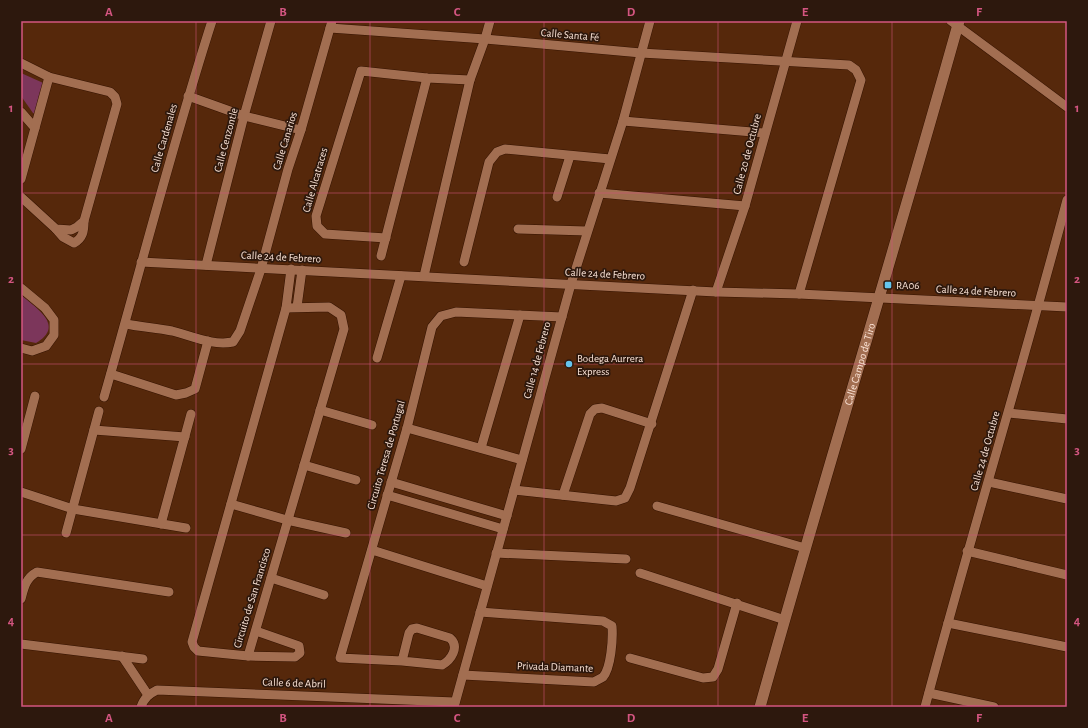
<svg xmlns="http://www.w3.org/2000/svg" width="1088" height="728" viewBox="0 0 1088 728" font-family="'Alegreya Sans',sans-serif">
	<rect width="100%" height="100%" fill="#56280b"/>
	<g fill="#7c365b">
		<path d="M21,73L50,86L40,117L33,113L21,96Z"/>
		<path d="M21,295C36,308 66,326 36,343L21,340Z"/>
	</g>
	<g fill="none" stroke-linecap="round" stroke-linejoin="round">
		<defs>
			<g id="minor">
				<path d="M951,21L1067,107"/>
				<path d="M330,28L485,39L641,53L849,65L856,70L861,80L799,294"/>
				<path d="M21,63L49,77L110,92L115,97L117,104L84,221L77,227L71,230L56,229L21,197"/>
				<path d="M188,96L244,116L301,130"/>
				<path d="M21,112L35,128"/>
				<path d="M623,121L765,133"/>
				<path d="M21,179L49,77"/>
				<path d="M599,193L745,206"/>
				<path d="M557,197L570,156"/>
				<path d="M56,229L63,237L74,243C83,238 84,231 84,221"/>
				<path d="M518,229L587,231"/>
				<path d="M386,238L325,234L317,226L316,216L361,71L427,78L470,80"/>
				<path d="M381,256L427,78"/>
				<path d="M141,262L716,292L799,294L1067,307"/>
				<path d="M464,262L489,162L497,152L505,149L610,159"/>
				<path d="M206,265L244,116L271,21"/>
				<path d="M424,276L470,80L485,39L490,21"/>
				<path d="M21,288L45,308L54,320V335L46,346L32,351L21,348"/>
				<path d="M716,292L745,206L797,21"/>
				<path d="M297,307L302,270"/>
				<path d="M126,324C141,327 157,328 172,331C192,336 212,346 233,342L240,331L261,269L288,169L301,130L332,21"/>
				<path d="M377,358L401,276"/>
				<path d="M111,374L176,395L186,393L195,389L208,341"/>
				<path d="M104,397C140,272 172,145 212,21"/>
				<path d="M320,410L372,425"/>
				<path d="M1009,413L1067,419"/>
				<path d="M407,428L522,460"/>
				<path d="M94,430L185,437"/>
				<path d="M481,448L520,315"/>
				<path d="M21,449L35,396"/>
				<path d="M304,465L356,480"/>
				<path d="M391,482L507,516"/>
				<path d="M989,482L1067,499"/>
				<path d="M514,490L616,501L625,498L630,488L693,290"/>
				<path d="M21,492L73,509L186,528"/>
				<path d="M387,495L503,529"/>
				<path d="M563,495L590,414L595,409L602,408L652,424"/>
				<path d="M231,504L287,520L346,533"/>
				<path d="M657,506L805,548"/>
				<path d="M161,524L191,414"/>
				<path d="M66,533L99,411"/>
				<path d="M372,550L487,586"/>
				<path d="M967,551L1067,575"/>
				<path d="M496,553L626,559"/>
				<path d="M640,573L785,620"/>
				<path d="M271,578L324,595"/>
				<path d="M21,599C24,587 26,578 37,572L169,592"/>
				<path d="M948,623L1067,647"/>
				<path d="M256,631L299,646L300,653L295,657L248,656L198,651L194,647L192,642L286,308L291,269"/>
				<path d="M21,644L143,659"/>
				<path d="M122,656L148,695"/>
				<path d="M248,656L344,329L341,315L329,307L286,308"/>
				<path d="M630,658L703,678L713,677L718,669L737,603"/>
				<path d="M402,661L409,633L412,629L417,628L450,638C460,647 451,660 442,665L402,661L340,658L407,428L432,327L441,316L456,312L562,317"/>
				<path d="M463,675L594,682C597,680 600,679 603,677C611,668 613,639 612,626L603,621L480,612"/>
				<path d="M929,693L994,707"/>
				<path d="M141,707C144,698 149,694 157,690L455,702"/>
				<path d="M454,707L571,284L623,121L650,21"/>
				<path d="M925,707C970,538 1022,370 1067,200"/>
			</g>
			<g id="tertiary">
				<path id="s1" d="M760,707C824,478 895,250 959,21"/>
			</g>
		</defs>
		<use href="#minor" stroke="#351300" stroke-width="10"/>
		<use href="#tertiary" stroke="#351300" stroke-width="12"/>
		<use href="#minor" stroke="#a26e51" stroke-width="9"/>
		<use href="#tertiary" stroke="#a26e51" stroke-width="11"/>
	</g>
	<path fill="none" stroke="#d35580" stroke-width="1" stroke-opacity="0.55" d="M196,21V707M370,21V707M544,21V707M718,21V707M892,21V707M21,193H1067M21,364H1067M21,535H1067"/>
	<g fill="#65c5ee" stroke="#2d180d" stroke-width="1.5">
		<rect x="884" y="281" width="8" height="8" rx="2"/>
		<circle cx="569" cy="364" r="4"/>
	</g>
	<g text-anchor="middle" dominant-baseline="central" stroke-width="3.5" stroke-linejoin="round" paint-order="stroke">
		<g font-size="11" fill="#fce4d7" stroke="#2d180d">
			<text transform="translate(570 35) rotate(5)">Calle Santa Fé</text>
			<text transform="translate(164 138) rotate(-74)">Calle Cardenales</text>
			<text transform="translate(226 140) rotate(-75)">Calle Cenzontle</text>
			<text transform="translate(285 141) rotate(-73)">Calle Canarios</text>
			<text transform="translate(747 154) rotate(-75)">Calle 20 de Octubre</text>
			<text transform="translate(315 180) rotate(-74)">Calle Alcatraces</text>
			<text transform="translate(281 257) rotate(3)">Calle 24 de Febrero</text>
			<text transform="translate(605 274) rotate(3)">Calle 24 de Febrero</text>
			<text transform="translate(976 291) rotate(3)">Calle 24 de Febrero</text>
			<text transform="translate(537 360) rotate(-75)">Calle 14 de Febrero</text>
			<text stroke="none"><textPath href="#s1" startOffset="357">Calle Campo de Tiro</textPath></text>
			<text transform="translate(985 451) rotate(-74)">Calle 24 de Octubre</text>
			<text transform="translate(386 455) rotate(-74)">Circuito Teresa de Portugal</text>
			<text transform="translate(252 598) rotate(-73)">Circuito de San Francisco</text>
			<text transform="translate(555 667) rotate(2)">Privada Diamante</text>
			<text transform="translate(294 683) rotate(2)">Calle 6 de Abril</text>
		</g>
		<g font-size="11" fill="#fce4d7" stroke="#2d180d" text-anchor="start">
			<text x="896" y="285">RA06</text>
			<text x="577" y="358">Bodega Aurrera<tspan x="577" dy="13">Express</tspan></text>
		</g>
	</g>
	<rect width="1088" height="728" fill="none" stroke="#2d180d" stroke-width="44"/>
	<rect x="22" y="22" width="1044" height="684" fill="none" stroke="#d35580" stroke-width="1.5"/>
	<g font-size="13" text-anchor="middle" font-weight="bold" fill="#d35580">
		<text x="109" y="16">A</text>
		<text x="283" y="16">B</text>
		<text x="457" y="16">C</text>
		<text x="631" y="16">D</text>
		<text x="805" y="16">E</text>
		<text x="979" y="16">F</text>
		<text x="11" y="112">1</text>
		<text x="1077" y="112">1</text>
		<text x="11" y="283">2</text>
		<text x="1077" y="283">2</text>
		<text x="11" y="454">3</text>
		<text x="1077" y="454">3</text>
		<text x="11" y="625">4</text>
		<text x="1077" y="625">4</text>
		<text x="109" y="722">A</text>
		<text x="283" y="722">B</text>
		<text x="457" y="722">C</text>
		<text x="631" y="722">D</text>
		<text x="805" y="722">E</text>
		<text x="979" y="722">F</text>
	</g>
</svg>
